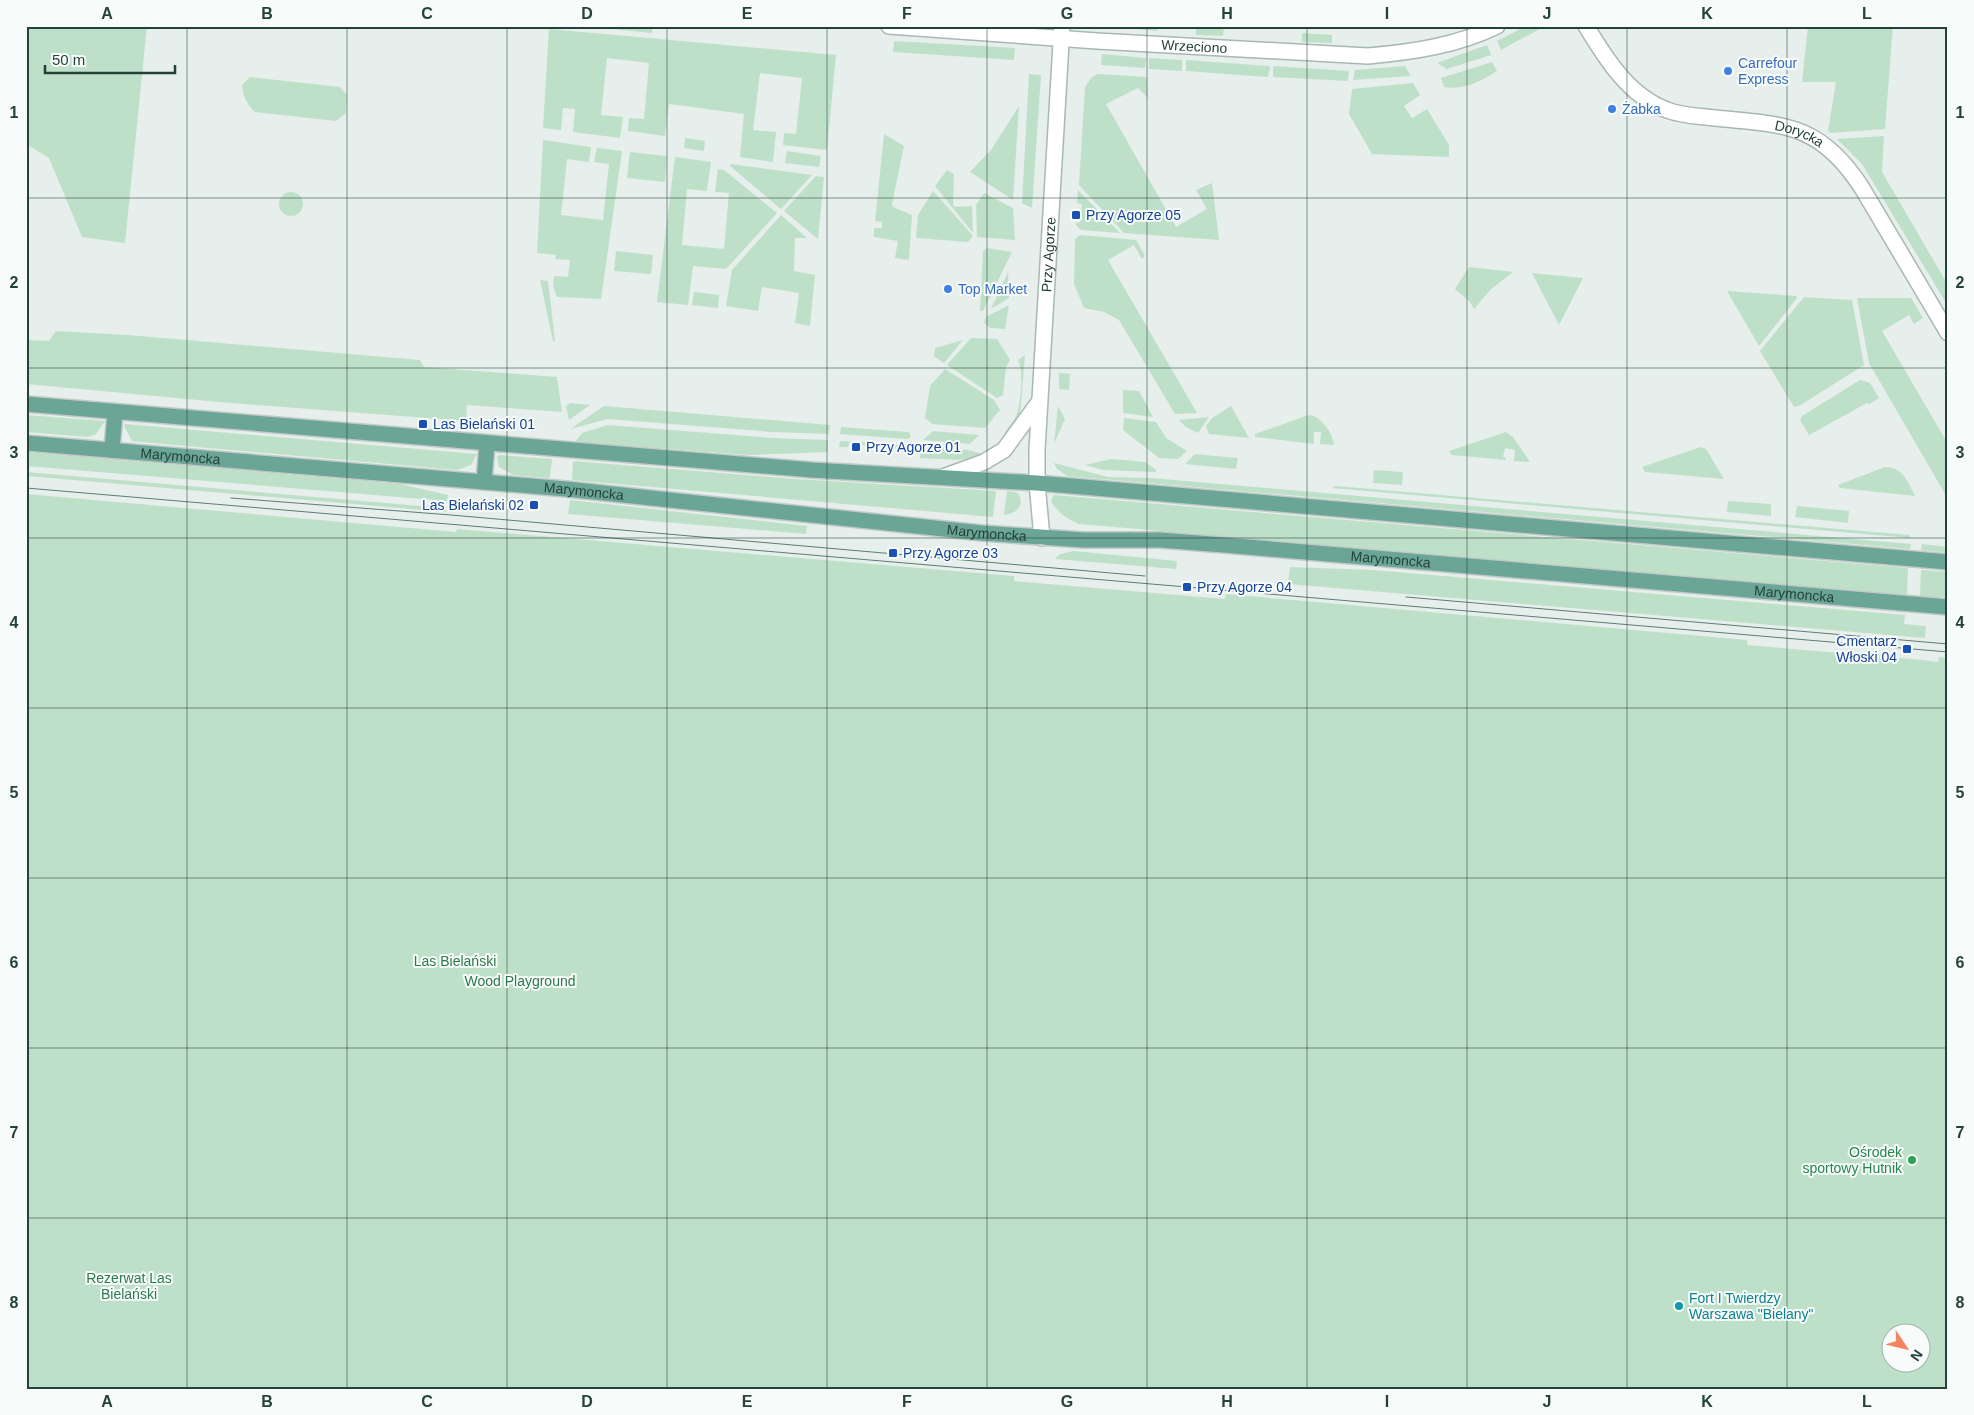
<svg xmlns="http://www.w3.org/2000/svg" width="1974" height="1415" viewBox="0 0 1974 1415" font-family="Helvetica,sans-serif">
	<rect width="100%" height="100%" fill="#e6efeb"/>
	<g fill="#bfe0c8" fill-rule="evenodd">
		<path d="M26,26H147L125,243L82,237L49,158L26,144Z"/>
		<path d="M612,26H653L652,33L612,29Z"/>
		<path d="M1102,26H1160L1157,31Z"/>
		<path d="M1196,26L1224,27L1223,36L1196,35Z"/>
		<path d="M1526,26H1545L1501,50L1497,41Z"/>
		<path d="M1808,26H1893L1885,129L1831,133L1828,131L1836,82H1802Z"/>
		<path d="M549,29L836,55L827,150L783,145L784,133L796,134L802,78L760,73L753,130L776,132L773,162L740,157L744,114L669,104L665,136L628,131L629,118L644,119L649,63L607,58L601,115L623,117L620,138L573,132L575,109L563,108L561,130L543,128Z"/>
		<path d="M1302,33L1332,35V43L1302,42Z"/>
		<path d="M894,41L1015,48L1014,60L893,52Z"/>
		<path d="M1487,45L1491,55L1447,69L1437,63Z"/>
		<path d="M1102,54L1146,58L1145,68L1101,65Z"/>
		<path d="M1149,58L1182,60V71L1149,69Z"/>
		<path d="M1186,60L1269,66L1270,67L1268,77L1186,71Z"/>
		<path d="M1492,62L1497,71C1479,82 1466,90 1444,87L1441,78Z"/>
		<path d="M1273,66L1349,71L1348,81L1273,77Z"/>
		<path d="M1405,66L1411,76L1353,80L1355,70Z"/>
		<path d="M1029,74L1041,75L1032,208L1022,203Z"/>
		<path d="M1098,74L1147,77L1148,98L1138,88L1106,104L1176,227L1207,209L1196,190L1212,183L1219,240L1124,233L1079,185L1085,87L1092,77Z"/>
		<path d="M250,77L340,87L347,95L346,113L336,121L255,112C247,105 243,96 242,85Z"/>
		<path d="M1413,83L1420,95L1404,106L1412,118L1427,109L1449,145V157L1372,154L1349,114L1352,89Z"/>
		<path d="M1019,106L1013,200L970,172L991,150Z"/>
		<path d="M884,134L904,146L892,204L893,207L912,215L909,260L895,258L898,241L874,237V228H882V222L875,221Z"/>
		<path d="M1884,136L1882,172L1948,285V306L1862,164L1837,139Z"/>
		<path d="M685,138L705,141L704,151L684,148Z"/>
		<path d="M543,140L591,147L589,162L567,159L561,215L603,220L609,164L594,162L597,148L622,151L601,299L557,297L553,286L554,276L568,277L570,260L555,259L556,255L537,253Z"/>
		<path d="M787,151L821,156L819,167L785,163Z"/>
		<path d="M630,152L667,156L665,182L627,178Z"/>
		<path d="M675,157L711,162L707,191L687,189L682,245L724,249L729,193L715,192L718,169L724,170L777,213L726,269L693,266L688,305L657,302Z"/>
		<path d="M731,164L812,175L781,209L730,166Z"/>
		<path d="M947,170L954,174L953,205L955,207L972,206L973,233L935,186Z"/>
		<path d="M816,176L824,177L818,239L784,211Z"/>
		<path d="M1078,190L1120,233L1081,230L1076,225V223L1080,222L1082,204L1077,203Z"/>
		<path d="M933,191L973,236L968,242L916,238L918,215Z"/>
		<circle cx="291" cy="204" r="12"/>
		<path d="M984,193L1013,208L1015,240L977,237L976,205Z"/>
		<path d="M781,215L807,238H795L794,271L815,275L810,326L795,323L799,293L762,287L758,311L726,306L732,270Z"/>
		<path d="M1080,235L1136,240L1145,256L1142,259L1134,245L1108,260L1197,413L1175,414L1119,320L1104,312L1084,308L1074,284L1075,239Z"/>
		<path d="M987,248L1012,252L983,311H980L983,251Z"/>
		<path d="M616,251L653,255L651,274L614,271Z"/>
		<path d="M1469,267L1513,272L1491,289L1474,309L1470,302L1455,289Z"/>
		<path d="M1008,272L1009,298L991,309Z"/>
		<path d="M1532,273L1583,278L1559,325Z"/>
		<path d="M540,280L548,281L555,341H553Z"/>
		<path d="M1727,291L1796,296L1797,298L1759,346Z"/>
		<path d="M694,292L719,295L718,308L692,305Z"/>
		<path d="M1804,297L1852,300L1864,365L1799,406L1794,407L1760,351Z"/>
		<path d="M1857,298H1911L1923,318L1914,324L1909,315L1882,331L1948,444V499L1869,363Z"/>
		<path d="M1009,305L1005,329L990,328L984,323L986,317Z"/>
		<path d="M56,331L128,335L420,360L424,367L557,377L562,412L467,405L466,421L230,403L26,384V340L49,341Z"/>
		<path d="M971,338L997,339L1010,360L1006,367L1003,395L997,398L947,365Z"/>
		<path d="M963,340L944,363L934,356L935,348Z"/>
		<path d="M1025,355L1020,415L1007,438L1004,436C1005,429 1013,423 1016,416C1021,402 1024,373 1018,360Z"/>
		<path d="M945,369L994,400L1000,410L985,428L932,424L925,418L930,386Z"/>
		<path d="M1059,373L1070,374L1069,390L1059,389Z"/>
		<path d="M1860,380L1870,383L1879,398L1870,404L1867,403L1809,435L1800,420L1802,416Z"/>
		<path d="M1123,390L1139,391L1153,417L1123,413Z"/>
		<path d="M570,403L590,405L569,420L566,406Z"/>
		<path d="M604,406L830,425L829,434L773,432L608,419L570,429Z"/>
		<path d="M1058,406L1065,419L1054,444Z"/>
		<path d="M1231,406L1249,438L1209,434L1206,426L1212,418Z"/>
		<path d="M26,415L105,421L96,434L88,437L26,432Z"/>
		<path d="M1309,415C1321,416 1333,433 1334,445L1320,444L1321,432H1314V444L1255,437V434Z"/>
		<path d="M1209,417L1198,433L1186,427L1179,420Z"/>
		<path d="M1124,418L1156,422L1166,438L1187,451L1178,459L1159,458L1123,430Z"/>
		<path d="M125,424L477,454L471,465L457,470L141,442L132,441L124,426Z"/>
		<path d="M608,425L772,438L828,440V452L749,455L575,442L582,433Z"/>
		<path d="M841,427L909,432L911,437L907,439L840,434Z"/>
		<path d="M933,431L979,435L970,444L923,440Z"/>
		<path d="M1506,432L1513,437L1530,462L1514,461L1515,450L1505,448L1503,457L1506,458V460L1452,455L1449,451Z"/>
		<path d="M840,441L900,445L893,450L849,443L848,447H839Z"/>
		<path d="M921,447L968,450L983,454L961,460L920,458Z"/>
		<path d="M1701,447L1706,449L1724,479L1645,472L1642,467Z"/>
		<path d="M26,452L400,484L448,495L447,501L26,466Z"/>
		<path d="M1195,454L1238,458L1236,469L1185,464Z"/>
		<path d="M499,455L552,459L550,478L513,475L499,467L497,456Z"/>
		<path d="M1111,459L1145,462L1156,470V472L1103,470L1085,465Z"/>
		<path d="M573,461L795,479L996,491L993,517L572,480Z"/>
		<path d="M1054,463L1108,477L1151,478L1911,544L1910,549L1067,476L1057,469Z"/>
		<path d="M1885,467C1903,467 1908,482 1915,496L1840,488L1838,485Z"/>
		<path d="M1374,470L1403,472L1402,485L1373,483Z"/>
		<path d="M26,472L420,506L446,507V512L26,476Z"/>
		<path d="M1336,486L1910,535V538L1332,488Z"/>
		<path d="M1007,491L1018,493C1026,505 1016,514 1004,515Z"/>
		<path d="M26,494L456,532L457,529L1014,576V581L1225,599L1226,594L1747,640V645L1922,660L1938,662L1939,657L1948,658V1389H26ZM1922,1332V1362H1892V1332Z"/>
		<path d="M1054,495L1908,568L1907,595L1079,524C1068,520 1057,512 1051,501Z"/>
		<path d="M570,500L807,526L806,534L568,514Z"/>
		<path d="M1728,501L1771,504V516L1727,512Z"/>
		<path d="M1797,506L1849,511L1848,523L1795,517Z"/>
		<path d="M1922,544L1948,547V553L1921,550Z"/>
		<path d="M1074,551L1177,561L1176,569L1055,559L1060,554Z"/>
		<path d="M1290,567L1373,570L1905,615L1904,624L1926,626L1925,638L1288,584Z"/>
		<path d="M1921,570L1948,572V598L1920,596Z"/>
	</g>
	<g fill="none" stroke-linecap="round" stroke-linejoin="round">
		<defs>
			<g id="minor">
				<path id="s1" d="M889,26L1097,41L1368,56C1412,52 1456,46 1497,26"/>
				<path id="s2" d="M1586,26C1606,59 1629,96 1667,110C1682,116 1699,116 1715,118C1785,125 1820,123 1862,188L1948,333"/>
				<path d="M943,477L984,462L1004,450L1039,402"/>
				<path id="s3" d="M1042,538L1037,483V450L1062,26"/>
			</g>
			<g id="major">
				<path d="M26,404L812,470L1037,483L1948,562"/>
				<path id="s4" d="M26,443L566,489L982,533L1083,540H1160L1224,545L1948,607"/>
				<path d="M112,450L115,412"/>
				<path d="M484,482L487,444"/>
			</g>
		</defs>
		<use href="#minor" stroke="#a8b8b2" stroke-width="18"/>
		<use href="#major" stroke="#c2cac8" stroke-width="18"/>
		<use href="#minor" stroke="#fff" stroke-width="15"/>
		<use href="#major" stroke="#6aa596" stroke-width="15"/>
		<g stroke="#5f7d75" stroke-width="1">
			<path d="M26,488L1948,652"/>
			<path d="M231,498L451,515L1145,576"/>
			<path d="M1406,597L1948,644"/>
		</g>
	</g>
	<path fill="none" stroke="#24423a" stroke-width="1" stroke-opacity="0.55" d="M187,26V1389M347,26V1389M507,26V1389M667,26V1389M827,26V1389M987,26V1389M1147,26V1389M1307,26V1389M1467,26V1389M1627,26V1389M1787,26V1389M26,198H1948M26,368H1948M26,538H1948M26,708H1948M26,878H1948M26,1048H1948M26,1218H1948"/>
	<g fill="#3f7fe0" stroke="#f7fbf9" stroke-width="2">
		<circle cx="1728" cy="71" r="5"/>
		<circle cx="1612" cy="109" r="5"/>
		<circle cx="948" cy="289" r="5"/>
	</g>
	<g fill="#1a4fb4" stroke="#f7fbf9" stroke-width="2">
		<rect x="1071" y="210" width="10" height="10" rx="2.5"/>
		<rect x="418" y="419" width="10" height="10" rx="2.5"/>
		<rect x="851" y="442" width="10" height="10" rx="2.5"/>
		<rect x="529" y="500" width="10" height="10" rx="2.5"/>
		<rect x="888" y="548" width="10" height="10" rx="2.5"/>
		<rect x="1182" y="582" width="10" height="10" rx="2.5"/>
		<rect x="1902" y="644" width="10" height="10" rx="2.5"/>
	</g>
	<circle fill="#2e9e5b" stroke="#f7fbf9" stroke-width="2" cx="1912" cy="1160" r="5"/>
	<circle fill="#0f9aa8" stroke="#f7fbf9" stroke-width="2" cx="1679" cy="1306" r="5"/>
	<g text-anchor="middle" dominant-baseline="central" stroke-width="4" stroke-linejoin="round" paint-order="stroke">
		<g font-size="14" fill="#24423a" stroke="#f7fbf9">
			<text stroke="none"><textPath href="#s1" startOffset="306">Wrzeciono</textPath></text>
			<text stroke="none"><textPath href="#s2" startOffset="254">Dorycka</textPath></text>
			<text stroke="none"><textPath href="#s3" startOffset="284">Przy Agorze</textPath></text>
			<text stroke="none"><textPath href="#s4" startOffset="155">Marymoncka</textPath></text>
			<text stroke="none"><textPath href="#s4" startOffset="560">Marymoncka</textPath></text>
			<text stroke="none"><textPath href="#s4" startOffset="965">Marymoncka</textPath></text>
			<text stroke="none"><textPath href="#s4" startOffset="1370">Marymoncka</textPath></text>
			<text stroke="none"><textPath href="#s4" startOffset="1775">Marymoncka</textPath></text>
		</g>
		<g font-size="14" fill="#366cbe" stroke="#f7fbf9" text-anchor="start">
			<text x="1738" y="63">Carrefour<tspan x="1738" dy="16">Express</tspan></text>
			<text x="1622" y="109">Żabka</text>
			<text x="958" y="289">Top Market</text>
		</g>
		<g font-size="14" fill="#164399" stroke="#f7fbf9" text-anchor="start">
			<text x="1086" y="215">Przy Agorze 05</text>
			<text x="433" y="424">Las Bielański 01</text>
			<text x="866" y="447">Przy Agorze 01</text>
			<text x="524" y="505" text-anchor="end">Las Bielański 02</text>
			<text x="903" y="553">Przy Agorze 03</text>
			<text x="1197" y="587">Przy Agorze 04</text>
			<text x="1897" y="641" text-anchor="end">Cmentarz<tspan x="1897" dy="16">Włoski 04</tspan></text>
		</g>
		<g font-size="14" fill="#2d7a4b" stroke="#f7fbf9">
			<text x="455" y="961">Las Bielański</text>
			<text x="520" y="981">Wood Playground</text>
			<text x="129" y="1278">Rezerwat Las<tspan x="129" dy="16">Bielański</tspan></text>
		</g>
		<g font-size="14" fill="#27864d" stroke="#f7fbf9" text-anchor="end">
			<text x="1902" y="1152">Ośrodek<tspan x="1902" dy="16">sportowy Hutnik</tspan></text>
		</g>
		<g font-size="14" fill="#0d838f" stroke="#f7fbf9" text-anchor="start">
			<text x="1689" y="1298">Fort I Twierdzy<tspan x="1689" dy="16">Warszawa "Bielany"</tspan></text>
		</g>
	</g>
	<rect width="1974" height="1415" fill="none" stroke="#f7fbf9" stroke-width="55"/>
	<g transform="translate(1906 1348) rotate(125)"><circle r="24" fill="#f7fbf9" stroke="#a3b1ad"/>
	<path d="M0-4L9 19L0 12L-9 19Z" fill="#f4845f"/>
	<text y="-8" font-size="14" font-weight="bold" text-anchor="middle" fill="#24423a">N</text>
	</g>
	<path d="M45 65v8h130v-8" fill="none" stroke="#24423a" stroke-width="2.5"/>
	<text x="52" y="65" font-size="15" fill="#24423a" stroke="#f7fbf9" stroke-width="4" paint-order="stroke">50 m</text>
	<rect x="28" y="28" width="1918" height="1360" fill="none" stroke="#24423a" stroke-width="2"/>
	<g font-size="16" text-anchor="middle" font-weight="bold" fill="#24423a">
		<text x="107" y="19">A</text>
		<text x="267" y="19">B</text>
		<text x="427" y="19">C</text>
		<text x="587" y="19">D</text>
		<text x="747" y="19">E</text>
		<text x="907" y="19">F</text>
		<text x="1067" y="19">G</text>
		<text x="1227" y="19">H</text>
		<text x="1387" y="19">I</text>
		<text x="1547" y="19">J</text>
		<text x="1707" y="19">K</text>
		<text x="1867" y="19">L</text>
		<text x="14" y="118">1</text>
		<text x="1960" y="118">1</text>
		<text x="14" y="288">2</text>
		<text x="1960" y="288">2</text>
		<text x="14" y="458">3</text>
		<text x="1960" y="458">3</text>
		<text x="14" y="628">4</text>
		<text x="1960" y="628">4</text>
		<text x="14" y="798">5</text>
		<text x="1960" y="798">5</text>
		<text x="14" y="968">6</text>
		<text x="1960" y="968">6</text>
		<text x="14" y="1138">7</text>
		<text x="1960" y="1138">7</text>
		<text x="14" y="1308">8</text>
		<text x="1960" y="1308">8</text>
		<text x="107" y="1407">A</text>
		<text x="267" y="1407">B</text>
		<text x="427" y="1407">C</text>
		<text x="587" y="1407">D</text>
		<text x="747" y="1407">E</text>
		<text x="907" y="1407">F</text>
		<text x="1067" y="1407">G</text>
		<text x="1227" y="1407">H</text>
		<text x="1387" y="1407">I</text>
		<text x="1547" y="1407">J</text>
		<text x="1707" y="1407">K</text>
		<text x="1867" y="1407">L</text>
	</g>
</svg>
